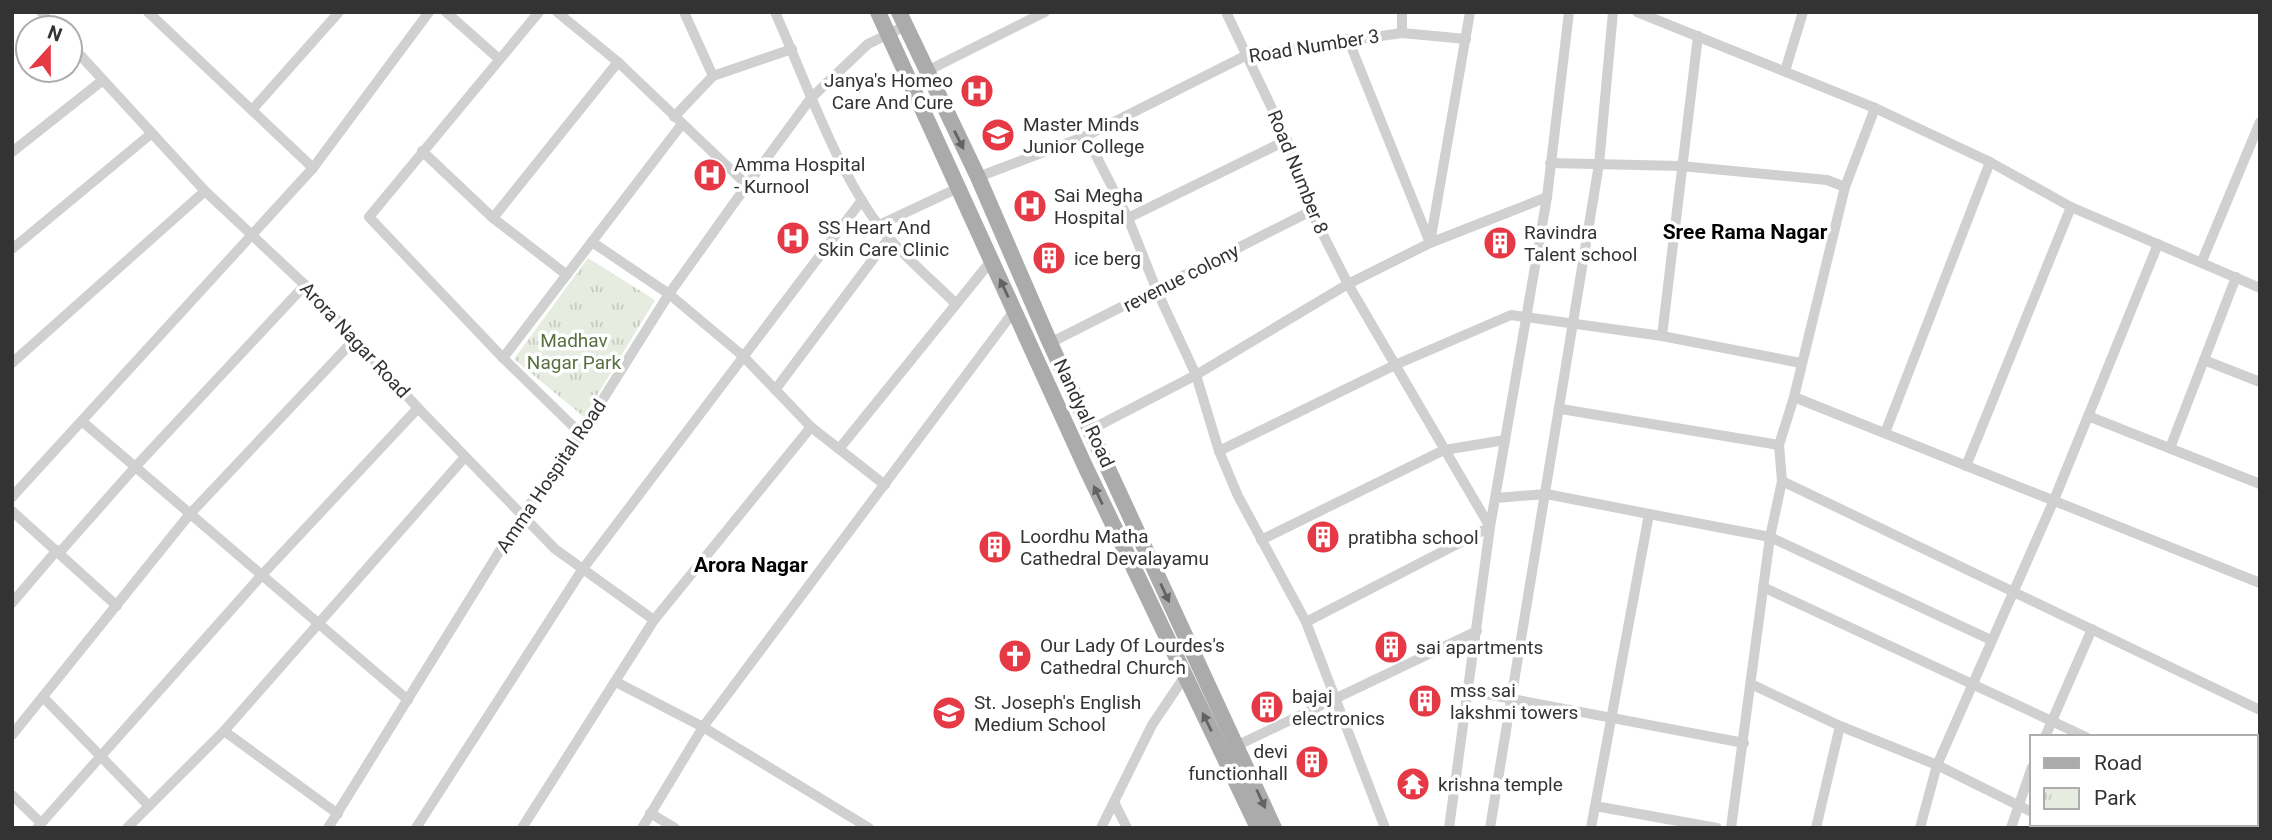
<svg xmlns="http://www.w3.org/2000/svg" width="2272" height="840" viewBox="0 0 2272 840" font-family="Roboto,sans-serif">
	<defs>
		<pattern id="park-tufts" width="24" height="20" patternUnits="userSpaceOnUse" patternTransform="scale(1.75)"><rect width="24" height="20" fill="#e6ecdf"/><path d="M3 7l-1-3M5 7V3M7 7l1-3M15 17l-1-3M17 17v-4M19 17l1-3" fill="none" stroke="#c6cbc0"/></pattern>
	</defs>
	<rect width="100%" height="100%" fill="#fff"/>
	<path fill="url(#park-tufts)" d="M588,258L655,300L584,417L514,359Z"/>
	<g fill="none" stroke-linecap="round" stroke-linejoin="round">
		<g stroke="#d0d0d0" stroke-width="10">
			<path d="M41,12L55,28"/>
			<path d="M148,12L313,168"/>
			<path d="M446,12L499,59"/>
			<path d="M539,12L369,217L503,358L581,434"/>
			<path d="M557,12L618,62L747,185"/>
			<path d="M684,12L713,76"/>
			<path d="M775,12C806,81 840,182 889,238C909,261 933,281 955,303"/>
			<path d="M1226,12L1287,140L1311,211L1348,284L1490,527L1306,622"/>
			<path d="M1637,12L1875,108L1990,162L2071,207L2260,288"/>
			<path d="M1402,33V12"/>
			<path d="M1348,39L1430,243"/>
			<path d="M70,44L205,191L305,285L418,408L555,549L654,620"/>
			<path d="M1785,71L1803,12"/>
			<path d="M925,72L1045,12"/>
			<path d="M252,110L339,12"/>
			<path d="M674,117L713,76L792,49"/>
			<path d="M1086,136L1128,218L1157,291L1196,375L1219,451L1238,496L1306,622L1385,828"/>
			<path d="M422,151L493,218L567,275"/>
			<path d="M12,152L103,80"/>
			<path d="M1550,163L1681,166L1827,180L1845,187"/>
			<path d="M978,177L1086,136L1247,55L1402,33L1466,39"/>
			<path d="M493,218L618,62"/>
			<path d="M1128,218L1287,140"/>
			<path d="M879,225L958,188"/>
			<path d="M592,242L669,294L743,356L811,427L885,485"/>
			<path d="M1430,243L1470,12"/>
			<path d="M12,249L152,133"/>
			<path d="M2202,261L2260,122"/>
			<path d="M1662,336L1698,36"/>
			<path d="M1050,343L1311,211"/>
			<path d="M503,358L682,124"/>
			<path d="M2204,360L2260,382"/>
			<path d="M12,363L205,191"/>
			<path d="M775,390L889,238"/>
			<path d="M1794,397L2260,583"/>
			<path d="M1561,409L1779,445"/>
			<path d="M2088,416L2260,484"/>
			<path d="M84,423L408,700"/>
			<path d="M1090,430L1196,375L1348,284L1430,243L1547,197"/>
			<path d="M1885,433L1990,162"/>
			<path d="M2170,448L2236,277"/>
			<path d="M839,449L991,261"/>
			<path d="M1219,451L1395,365L1511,315L1662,336L1801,363"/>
			<path d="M1966,466L2071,207"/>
			<path d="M1782,481L2260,710"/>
			<path d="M12,497L313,168L429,12"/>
			<path d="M1496,498L1546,494L1649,514L1591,828"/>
			<path d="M12,511L117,606"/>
			<path d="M1649,514L1770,537L1991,640"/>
			<path d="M1261,540L1444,450L1505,440"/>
			<path d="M60,552L137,465L305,285"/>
			<path d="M1763,587L2086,737"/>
			<path d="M12,603L57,550"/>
			<path d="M616,682L703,727L642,828"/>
			<path d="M1751,684L1840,726L1937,765L2032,812"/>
			<path d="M1470,691L1744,743"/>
			<path d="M43,697L149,806"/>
			<path d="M224,731L338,814"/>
			<path d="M12,735L189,515L354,340"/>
			<path d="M2045,737L2092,629"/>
			<path d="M1236,746L1477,631"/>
			<path d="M12,795L41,823"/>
			<path d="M1115,804L1127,828"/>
			<path d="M1595,806L1717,828"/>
			<path d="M2256,808L2260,802"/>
			<path d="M650,813L675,828"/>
			<path d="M2256,816L2260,817"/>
			<path d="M2057,824L2065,828"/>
			<path d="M37,828L261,576L418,408"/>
			<path d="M127,828L224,731L465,457"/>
			<path d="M328,828L522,515L581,434L669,294L747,185L811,98L868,44L905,26"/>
			<path d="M416,828L582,570L862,200"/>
			<path d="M522,828L654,620L811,427"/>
			<path d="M869,828L703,727L1014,311"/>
			<path d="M1101,828L1152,725L1185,676"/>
			<path d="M1449,828L1490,527L1547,197L1569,12"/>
			<path d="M1490,828L1599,164L1613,12"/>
			<path d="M1731,828L1770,537L1782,481L1779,445L1794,397L1845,187L1875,108"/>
			<path d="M1816,828L1840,726"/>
			<path d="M1920,828L1937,765L2054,500L2158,244"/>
			<path d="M2011,828L2032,767"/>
			<path d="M2248,828L2249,824"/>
		</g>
		<g stroke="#ababab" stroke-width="16">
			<path d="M878,12L1085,466L1258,828"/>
			<path d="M899,12L978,177L1050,343L1274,828"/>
		</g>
	</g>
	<defs><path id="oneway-solid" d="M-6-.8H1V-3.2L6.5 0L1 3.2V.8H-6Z" transform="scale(1.75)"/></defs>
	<g fill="#636363">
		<use href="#oneway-solid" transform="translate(959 140) rotate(63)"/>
		<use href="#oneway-solid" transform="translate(1004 288) rotate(-115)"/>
		<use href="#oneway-solid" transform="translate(1098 495) rotate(-115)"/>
		<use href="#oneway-solid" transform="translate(1165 593) rotate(65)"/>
		<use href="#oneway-solid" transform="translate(1207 722) rotate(-116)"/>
		<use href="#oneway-solid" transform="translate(1261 799) rotate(65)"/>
	</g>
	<defs>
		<symbol id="hospital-disc" viewBox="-11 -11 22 22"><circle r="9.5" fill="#e63946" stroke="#fff"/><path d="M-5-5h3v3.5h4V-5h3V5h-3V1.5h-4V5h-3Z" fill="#fff"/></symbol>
		<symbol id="university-disc" viewBox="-11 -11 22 22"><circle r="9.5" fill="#e63946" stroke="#fff"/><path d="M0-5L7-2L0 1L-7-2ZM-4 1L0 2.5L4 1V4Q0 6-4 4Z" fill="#fff"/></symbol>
		<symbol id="building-disc" viewBox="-11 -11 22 22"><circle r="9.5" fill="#e63946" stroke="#fff"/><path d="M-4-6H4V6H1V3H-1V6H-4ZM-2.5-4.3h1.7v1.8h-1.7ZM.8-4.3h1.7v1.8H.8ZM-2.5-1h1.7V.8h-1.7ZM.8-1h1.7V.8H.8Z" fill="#fff"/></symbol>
		<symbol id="church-disc" viewBox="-11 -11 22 22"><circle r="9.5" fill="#e63946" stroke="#fff"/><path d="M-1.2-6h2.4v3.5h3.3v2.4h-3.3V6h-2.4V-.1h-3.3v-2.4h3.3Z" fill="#fff"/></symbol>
		<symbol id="school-disc" viewBox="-11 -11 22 22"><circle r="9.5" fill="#e63946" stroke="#fff"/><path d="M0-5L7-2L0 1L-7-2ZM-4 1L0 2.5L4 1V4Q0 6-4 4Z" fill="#fff"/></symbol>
		<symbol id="temple-disc" viewBox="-11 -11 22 22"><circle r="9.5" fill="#e63946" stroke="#fff"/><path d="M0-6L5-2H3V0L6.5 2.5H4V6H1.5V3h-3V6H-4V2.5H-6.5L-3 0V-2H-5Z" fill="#fff"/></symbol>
	</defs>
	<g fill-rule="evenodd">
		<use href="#hospital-disc" x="958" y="72" width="38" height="38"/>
		<use href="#university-disc" x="979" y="116" width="38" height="38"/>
		<use href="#hospital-disc" x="691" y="156" width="38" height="38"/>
		<use href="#hospital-disc" x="1011" y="187" width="38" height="38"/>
		<use href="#hospital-disc" x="774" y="219" width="38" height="38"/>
		<use href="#building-disc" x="1481" y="224" width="38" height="38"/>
		<use href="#building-disc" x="1030" y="239" width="38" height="38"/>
		<use href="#building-disc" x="1304" y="518" width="38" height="38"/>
		<use href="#building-disc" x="976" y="528" width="38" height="38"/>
		<use href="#building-disc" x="1372" y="628" width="38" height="38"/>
		<use href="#church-disc" x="996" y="637" width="38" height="38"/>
		<use href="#building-disc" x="1406" y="682" width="38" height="38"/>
		<use href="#building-disc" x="1248" y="688" width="38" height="38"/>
		<use href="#school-disc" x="930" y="694" width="38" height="38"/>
		<use href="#building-disc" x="1293" y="743" width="38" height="38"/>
		<use href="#temple-disc" x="1394" y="765" width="38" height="38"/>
	</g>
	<g text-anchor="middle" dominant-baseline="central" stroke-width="7" stroke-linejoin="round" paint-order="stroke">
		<g font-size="19" fill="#333" stroke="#fff">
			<text transform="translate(1314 46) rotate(-9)">Road Number 3</text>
			<text transform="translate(1298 172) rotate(68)">Road Number 8</text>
			<text transform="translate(1181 278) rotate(-27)">revenue colony</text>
			<text transform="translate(355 340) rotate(47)">Arora Nagar Road</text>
			<text transform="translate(1084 413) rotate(65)">Nandyal Road</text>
			<text transform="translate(551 476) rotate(-56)">Amma Hospital Road</text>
		</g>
		<g font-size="19" fill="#333" stroke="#fff" text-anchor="start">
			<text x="953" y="80" text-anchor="end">Janya's Homeo<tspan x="953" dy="22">Care And Cure</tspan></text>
			<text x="1023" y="124">Master Minds<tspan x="1023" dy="22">Junior College</tspan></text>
			<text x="734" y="164">Amma Hospital<tspan x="734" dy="22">- Kurnool</tspan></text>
			<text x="1054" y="195">Sai Megha<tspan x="1054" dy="22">Hospital</tspan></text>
			<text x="818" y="227">SS Heart And<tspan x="818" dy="22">Skin Care Clinic</tspan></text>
			<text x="1524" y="232">Ravindra<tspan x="1524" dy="22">Talent school</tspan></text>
			<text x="1074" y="258">ice berg</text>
			<text x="1020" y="536">Loordhu Matha<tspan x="1020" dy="22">Cathedral Devalayamu</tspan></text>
			<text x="1348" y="537">pratibha school</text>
			<text x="1040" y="645">Our Lady Of Lourdes's<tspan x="1040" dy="22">Cathedral Church</tspan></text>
			<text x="1416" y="647">sai apartments</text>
			<text x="1450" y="690">mss sai<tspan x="1450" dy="22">lakshmi towers</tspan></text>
			<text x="1292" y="696">bajaj<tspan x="1292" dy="22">electronics</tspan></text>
			<text x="974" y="702">St. Joseph's English<tspan x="974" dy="22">Medium School</tspan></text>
			<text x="1288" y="751" text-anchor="end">devi<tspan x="1288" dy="22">functionhall</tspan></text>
			<text x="1438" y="784">krishna temple</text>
		</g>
		<g font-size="19" fill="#56703f" stroke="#fff">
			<text x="574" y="340">Madhav<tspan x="574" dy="22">Nagar Park</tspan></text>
		</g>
		<g font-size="21" font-weight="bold" fill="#000" stroke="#fff">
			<text x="1745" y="232">Sree Rama Nagar</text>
			<text x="751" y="565">Arora Nagar</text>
		</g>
	</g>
	<rect width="2272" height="840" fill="none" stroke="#333333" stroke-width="28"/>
	<rect x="2030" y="735" width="228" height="91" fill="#ffffff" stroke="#adadad" stroke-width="2"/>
	<rect x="2044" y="758" width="35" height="10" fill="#ababab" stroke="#adadad" stroke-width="2"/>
	<text x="2094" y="770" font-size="21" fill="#333333">Road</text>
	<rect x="2044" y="788" width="35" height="21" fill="url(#park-tufts)" stroke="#adadad" stroke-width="2"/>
	<text x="2094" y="805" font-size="21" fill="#333333">Park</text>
	<g transform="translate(49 49) rotate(21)"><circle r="33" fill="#ffffff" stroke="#adadad" stroke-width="2"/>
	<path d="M0-5L12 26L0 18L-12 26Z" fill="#e63946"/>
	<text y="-10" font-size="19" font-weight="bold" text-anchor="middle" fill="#333333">N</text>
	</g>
</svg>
